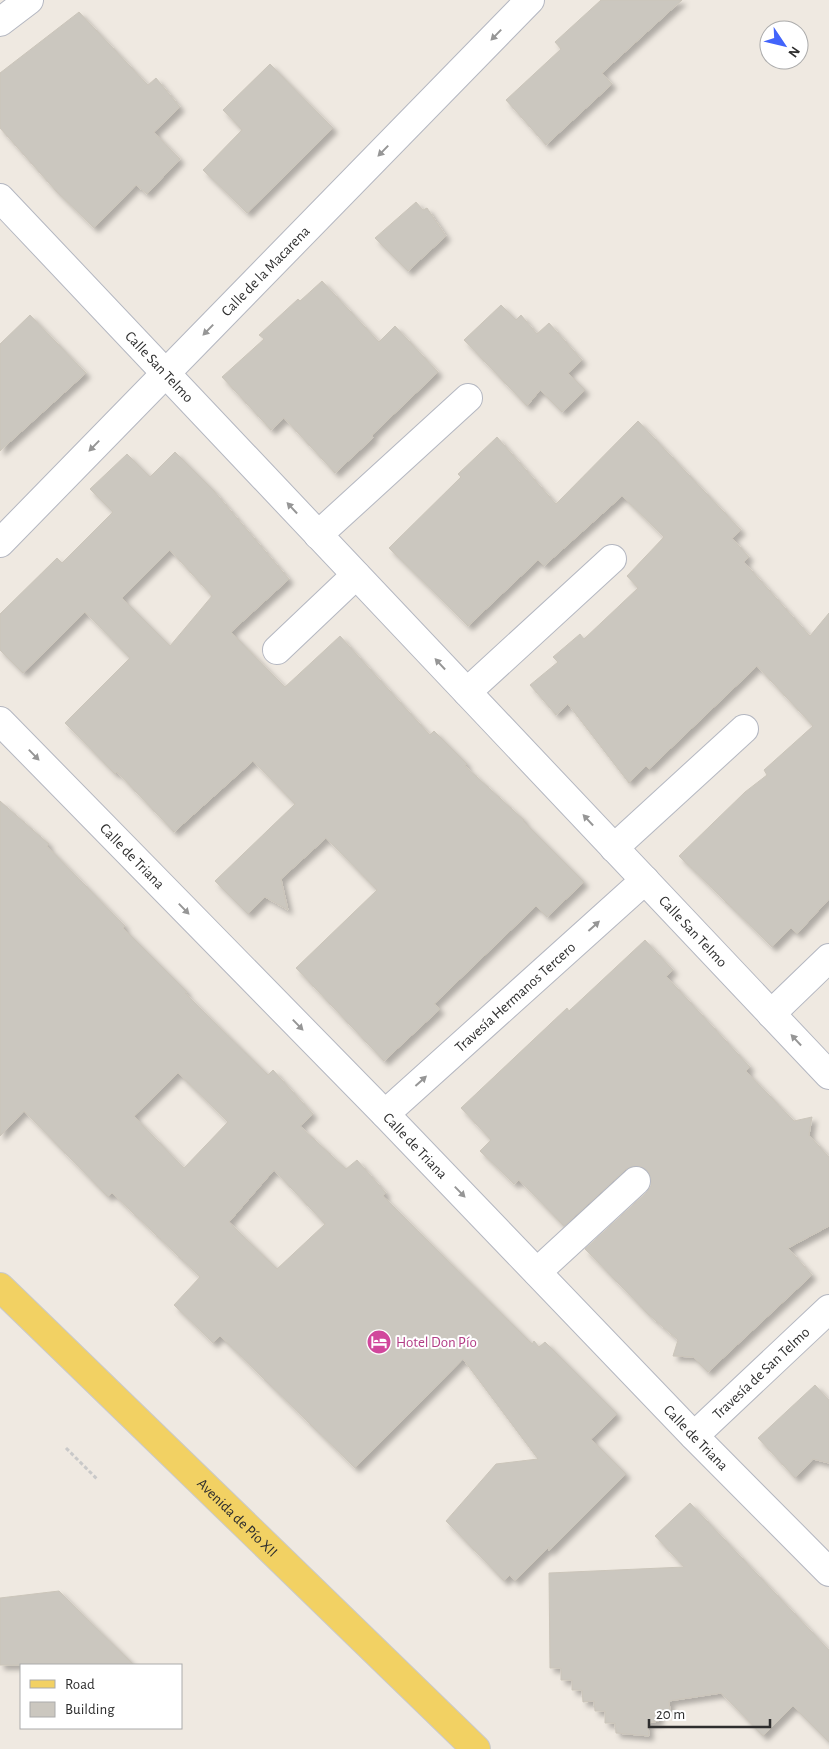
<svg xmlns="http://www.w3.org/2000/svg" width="829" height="1749" viewBox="0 0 829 1749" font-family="'Alegreya Sans',sans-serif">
	<defs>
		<filter id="shadow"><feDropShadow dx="4.5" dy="4.5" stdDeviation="2.5" flood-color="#0004"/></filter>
	</defs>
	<rect width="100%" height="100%" fill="#efe9e1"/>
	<g fill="#cbc7bf" stroke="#cbc5ba" fill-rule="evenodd" filter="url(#shadow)">
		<path d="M601,0H682L602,73L612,84L546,145L506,100L561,49L555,42Z"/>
		<path d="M79,12L148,85L156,78L180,107L154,132L180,159L147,194L136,185L94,228L56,191L0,128V73Z"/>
		<path d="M270,64L333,128L247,213L203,170L242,130L223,110Z"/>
		<path d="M416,202L423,210L427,208L446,236L408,271L375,238Z"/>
		<path d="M322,281L379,342L395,326L438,372L372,435L373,438L335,473L284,418L271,430L222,377L264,339L259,335L298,299L300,301Z"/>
		<path d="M501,305L516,320L521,315L537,334L549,323L582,360L568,373L585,390L562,412L540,390L527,406L464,340Z"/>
		<path d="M30,315L86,373L0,451V344Z"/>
		<path d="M638,421L741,530L732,538L749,557L744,562L810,636L829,613V899L797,934L791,928L772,947L679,856L745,792L767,775L764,770L813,726L757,666L649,769L646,766L629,783L568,704L556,715L530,685L558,662L553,657L580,634L584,639L638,588L627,576L664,537L622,496L544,566L538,560L468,626L389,548L461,477L458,474L497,437L556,504Z"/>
		<path d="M175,452L214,491L289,579L231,632L285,687L340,636L430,735L434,731L467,764L465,766L524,820L523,821L584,882L547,917L536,906L434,1004L440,1009L384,1061L296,968L377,890L326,838L281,879L288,910L265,897L248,914L215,881L295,804L253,761L174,832L117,772L115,774L65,723L130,658L85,612L23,673L0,650V614L57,558L62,563L113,512L90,489L127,454L150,477ZM170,550L212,596L170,646L122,598Z"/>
		<path d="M0,801L49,844L47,846L125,926L123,928L187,992L185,993L268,1075L273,1070L313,1114L300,1126L346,1169L357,1160L386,1193L383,1196L532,1344L534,1341L539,1347L545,1342L617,1414L591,1439L626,1474L549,1551V1547L515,1581L510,1575L504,1581L446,1521L496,1464L538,1459L463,1359L355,1468L220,1336L213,1343L174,1305L200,1277L112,1193L108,1197L24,1111L0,1136ZM178,1073L228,1122L184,1168L134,1116ZM274,1170L325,1224L277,1269L229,1222Z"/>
		<path d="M645,940L673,970L666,976L750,1067L746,1071L794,1121L812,1117L809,1135L829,1157V1226L788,1248L812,1275L708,1372L693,1357L673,1356L678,1340L649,1315L585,1249L647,1192L651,1186V1178L647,1170L640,1166H633L626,1169L564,1226L519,1180L514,1184L480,1151L491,1140L461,1108L567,1008L569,1011Z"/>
		<path d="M815,1385L829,1400V1463L813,1459L795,1478L758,1438Z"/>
		<path d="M690,1503L829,1650V1742L793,1706L763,1736L721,1693L669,1701L670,1710L658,1712L659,1721L648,1723L649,1736L616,1733L615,1723H605V1711H595L594,1701L583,1702L582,1690H572V1680H561V1668H550L549,1573L684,1567L655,1536Z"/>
		<path d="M59,1591L134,1665H0V1598Z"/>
	</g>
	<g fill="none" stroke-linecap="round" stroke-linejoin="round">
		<defs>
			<g id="minor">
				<path d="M0,22L29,0"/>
				<path id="s1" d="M0,198L829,1075"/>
				<path d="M318,535L468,398"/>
				<path id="s2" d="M0,543L530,0"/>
				<path d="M277,650L356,575"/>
				<path d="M467,692L612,559"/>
				<path id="s3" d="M0,721L385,1114L694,1436L829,1572"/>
				<path d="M614,848L744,729"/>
				<path d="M771,1014L829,958"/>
				<path id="s4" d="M385,1114L645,880"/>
				<path d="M537,1272L636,1181"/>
				<path id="s5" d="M694,1436L829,1309"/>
			</g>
			<g id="major">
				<path id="s6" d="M0,1287L476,1749"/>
			</g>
		</defs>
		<use href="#minor" stroke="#b4b7c1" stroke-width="30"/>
		<use href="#major" stroke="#c9c9c9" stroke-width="30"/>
		<path stroke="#c9c9c9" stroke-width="3" stroke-dasharray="4 2.5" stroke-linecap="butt" d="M66,1448L97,1479"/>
		<use href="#minor" stroke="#fff" stroke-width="28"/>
		<use href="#major" stroke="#f2d163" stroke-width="28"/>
	</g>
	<defs><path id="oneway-solid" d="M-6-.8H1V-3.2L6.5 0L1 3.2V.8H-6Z" transform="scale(1.25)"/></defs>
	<g fill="#969696">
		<use href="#oneway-solid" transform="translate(496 35) rotate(134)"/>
		<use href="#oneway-solid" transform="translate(383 151) rotate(134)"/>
		<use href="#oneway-solid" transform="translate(208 330) rotate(134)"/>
		<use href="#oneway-solid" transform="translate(94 446) rotate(134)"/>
		<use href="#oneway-solid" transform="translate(292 508) rotate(-133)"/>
		<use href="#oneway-solid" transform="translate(440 664) rotate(-133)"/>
		<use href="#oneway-solid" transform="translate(34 755) rotate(46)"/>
		<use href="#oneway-solid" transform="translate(588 820) rotate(-133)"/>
		<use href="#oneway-solid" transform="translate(184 909) rotate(46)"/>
		<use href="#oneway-solid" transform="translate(594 926) rotate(-42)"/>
		<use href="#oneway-solid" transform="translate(298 1025) rotate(46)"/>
		<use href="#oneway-solid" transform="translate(796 1040) rotate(-133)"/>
		<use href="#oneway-solid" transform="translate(421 1081) rotate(-42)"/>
		<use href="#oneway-solid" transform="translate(460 1192) rotate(46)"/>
	</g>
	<defs>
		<symbol id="hotel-disc" viewBox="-11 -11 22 22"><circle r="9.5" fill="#d1479c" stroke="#fff"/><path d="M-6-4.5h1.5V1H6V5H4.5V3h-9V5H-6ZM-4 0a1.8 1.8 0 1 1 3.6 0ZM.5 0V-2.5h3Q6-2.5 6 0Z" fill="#fff"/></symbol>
	</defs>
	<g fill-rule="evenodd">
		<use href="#hotel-disc" x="365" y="1328" width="28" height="28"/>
	</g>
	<g text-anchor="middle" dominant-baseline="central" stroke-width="4" stroke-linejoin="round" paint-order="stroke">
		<g font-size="15" fill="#2e2e2e" stroke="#fff">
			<text stroke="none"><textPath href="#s2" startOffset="380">Calle de la Macarena</textPath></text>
			<text stroke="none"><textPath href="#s1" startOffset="232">Calle San Telmo</textPath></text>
			<text stroke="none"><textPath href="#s3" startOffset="189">Calle de Triana</textPath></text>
			<text stroke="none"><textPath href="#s1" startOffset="1009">Calle San Telmo</textPath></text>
			<text stroke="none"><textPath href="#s4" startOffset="175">Travesía Hermanos Tercero</textPath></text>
			<text stroke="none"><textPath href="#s3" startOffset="594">Calle de Triana</textPath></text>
			<text stroke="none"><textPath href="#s5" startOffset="92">Travesía de San Telmo</textPath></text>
			<text stroke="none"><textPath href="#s3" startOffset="999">Calle de Triana</textPath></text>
			<text stroke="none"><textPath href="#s6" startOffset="331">Avenida de Pío XII</textPath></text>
		</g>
		<g font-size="15" fill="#b23c85" stroke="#fff" text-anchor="start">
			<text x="396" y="1342">Hotel Don Pío</text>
		</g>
	</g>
	<rect x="20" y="1664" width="162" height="65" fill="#ffffff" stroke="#ababab"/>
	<rect x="30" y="1680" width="25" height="8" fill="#f2d163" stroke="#ababab"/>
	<text x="65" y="1689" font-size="15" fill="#2e2e2e">Road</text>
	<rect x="30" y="1702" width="25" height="15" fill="#cbc7bf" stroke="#ababab"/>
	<text x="65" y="1714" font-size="15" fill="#2e2e2e">Building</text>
	<g transform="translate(784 45) rotate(125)"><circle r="24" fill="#ffffff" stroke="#ababab"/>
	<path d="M0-4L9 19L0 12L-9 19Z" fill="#4264fb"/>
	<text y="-8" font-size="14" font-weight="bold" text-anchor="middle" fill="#2e2e2e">N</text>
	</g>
	<path d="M649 1719v8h121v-8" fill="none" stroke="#2e2e2e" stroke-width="2.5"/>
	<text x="656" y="1719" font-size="15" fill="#2e2e2e" stroke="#ffffff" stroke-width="4" paint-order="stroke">20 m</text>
</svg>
